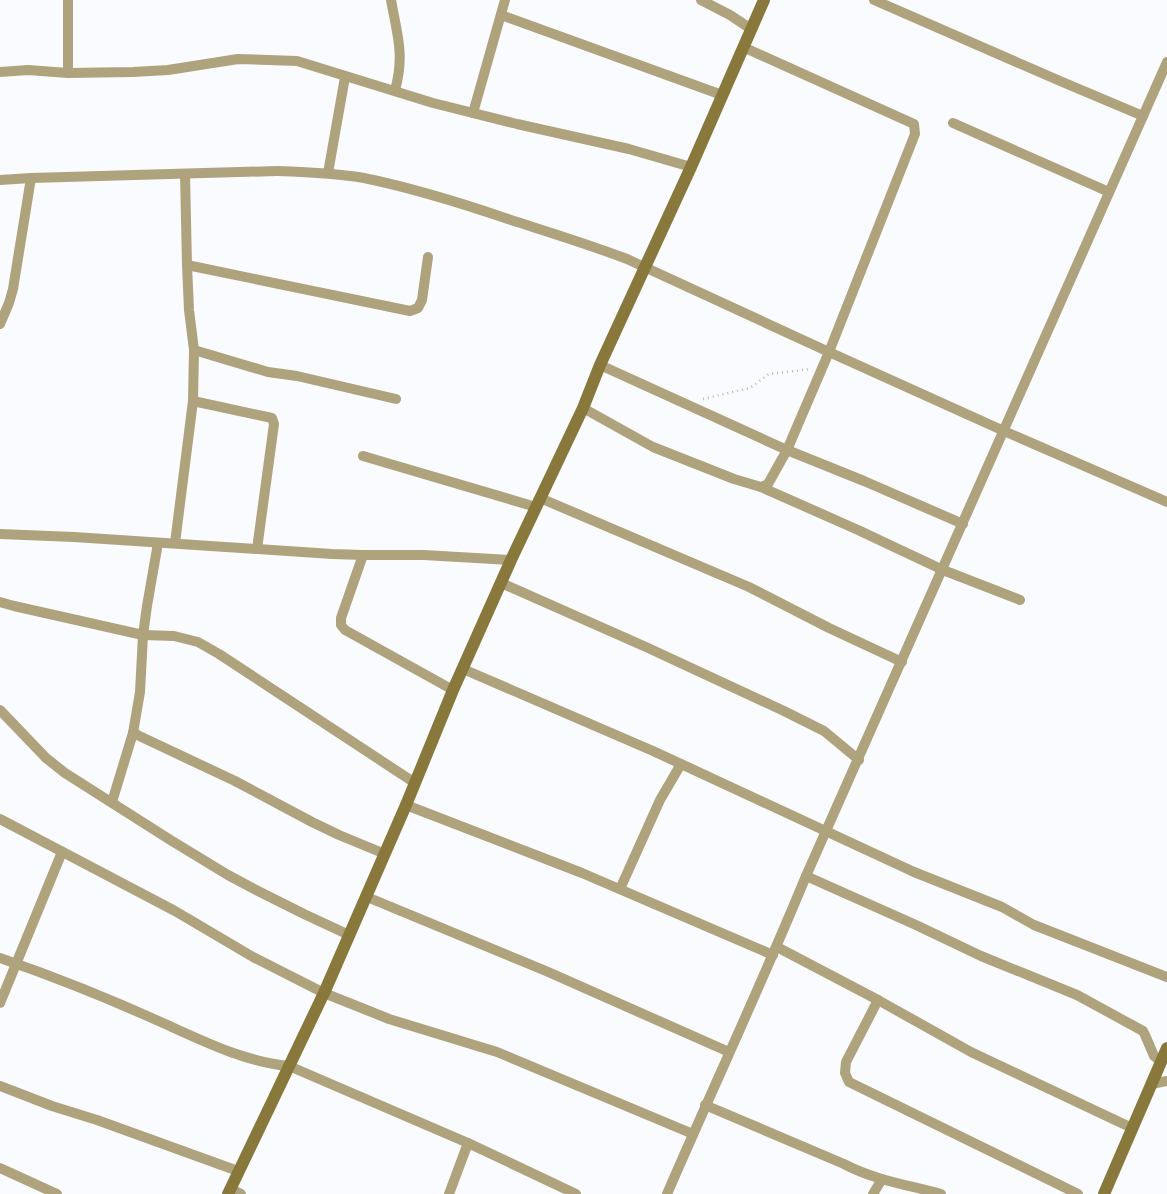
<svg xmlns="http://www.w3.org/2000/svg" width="1167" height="1194" viewBox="0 0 1167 1194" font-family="Arial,sans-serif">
	<rect width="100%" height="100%" fill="#fafbfe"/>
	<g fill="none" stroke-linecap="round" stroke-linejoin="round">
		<path stroke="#b6b7bb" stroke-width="2.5" stroke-dasharray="1 4" stroke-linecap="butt" d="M703,399L750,388L769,374L811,369"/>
		<g stroke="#aea37c" stroke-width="10">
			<path d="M391,0C397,34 405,55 395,90"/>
			<path d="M701,0L730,15L751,29"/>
			<path d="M874,0L1060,81L1143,116"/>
			<path d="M501,15L722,95"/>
			<path d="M0,72L28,70L68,73L133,72L168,70L238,59L297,61L433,103L517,124L629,149L691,167"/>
			<path d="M68,73V0"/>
			<path d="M473,113L505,0"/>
			<path d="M953,123L1109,192"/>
			<path d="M328,173L345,77"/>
			<path d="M0,180L31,178L277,171C306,172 336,173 364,178C413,188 461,203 508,219C548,232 588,244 627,259L829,352L1004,431L1167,502"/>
			<path d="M187,265L410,311L418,308L422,300L428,257"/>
			<path d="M0,324L9,303L13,289L31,178"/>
			<path d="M194,350L268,372L297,376L396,399"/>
			<path d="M600,365L787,450L864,481L963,524"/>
			<path d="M193,401L272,418L274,424L257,549"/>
			<path d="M583,408L653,447L734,479L761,487L768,484L787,450L829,352L915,134L914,124L743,47"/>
			<path d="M363,456L536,507"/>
			<path d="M761,487L858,530L943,570L1020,600"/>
			<path d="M540,498L749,587L829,628L902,662"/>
			<path d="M0,534L74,537L332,554L363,555H424L511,560"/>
			<path d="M175,543L193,401L194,350L189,310L187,265L185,174"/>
			<path d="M363,555L341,618V625L345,630L453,690"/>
			<path d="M501,583L646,647L784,711L824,731L859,760"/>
			<path d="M0,602L14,606L143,635L174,636L198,642L219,654L415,783"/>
			<path d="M463,669L653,751L914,872L1002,907L1034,925L1167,977"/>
			<path d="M0,710L46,758L65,773L172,841L228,875L258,891L304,914L349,935"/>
			<path d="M133,733L235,781L312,822L339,835L385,854"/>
			<path d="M112,802L133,733L140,692L143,635L147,606L158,543"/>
			<path d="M406,805L582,873L773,955"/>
			<path d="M0,819L175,911L253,957L324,993L389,1019L497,1052L693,1134"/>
			<path d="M806,876L916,925L981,956L1077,995L1143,1031L1145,1035L1154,1056L1161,1062"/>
			<path d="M620,889L660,800L681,764"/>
			<path d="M367,897L546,971L729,1052"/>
			<path d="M777,947L878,1000L971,1052L1132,1128"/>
			<path d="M0,958C55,977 110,999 163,1023C203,1041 245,1062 289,1066L468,1143L576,1194"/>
			<path d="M878,1000L846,1062L845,1073L849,1082L1078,1194"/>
			<path d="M0,1003L62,852"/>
			<path d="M1152,1084L1167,1081"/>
			<path d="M0,1086L52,1106L97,1120L238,1171"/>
			<path d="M705,1105L844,1164C874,1180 908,1185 941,1194"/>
			<path d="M0,1168L57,1194"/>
			<path d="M231,1189L241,1194"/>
			<path d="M449,1194L468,1143"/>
			<path d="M667,1194C713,1088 762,983 806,876L1167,62"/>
			<path d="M873,1194L882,1179"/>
		</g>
		<g stroke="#89783c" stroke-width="12">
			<path d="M228,1194L324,993L406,805L453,690L511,560L583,408L600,365L691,167L764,0"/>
			<path d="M1104,1194L1167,1048"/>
		</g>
	</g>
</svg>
